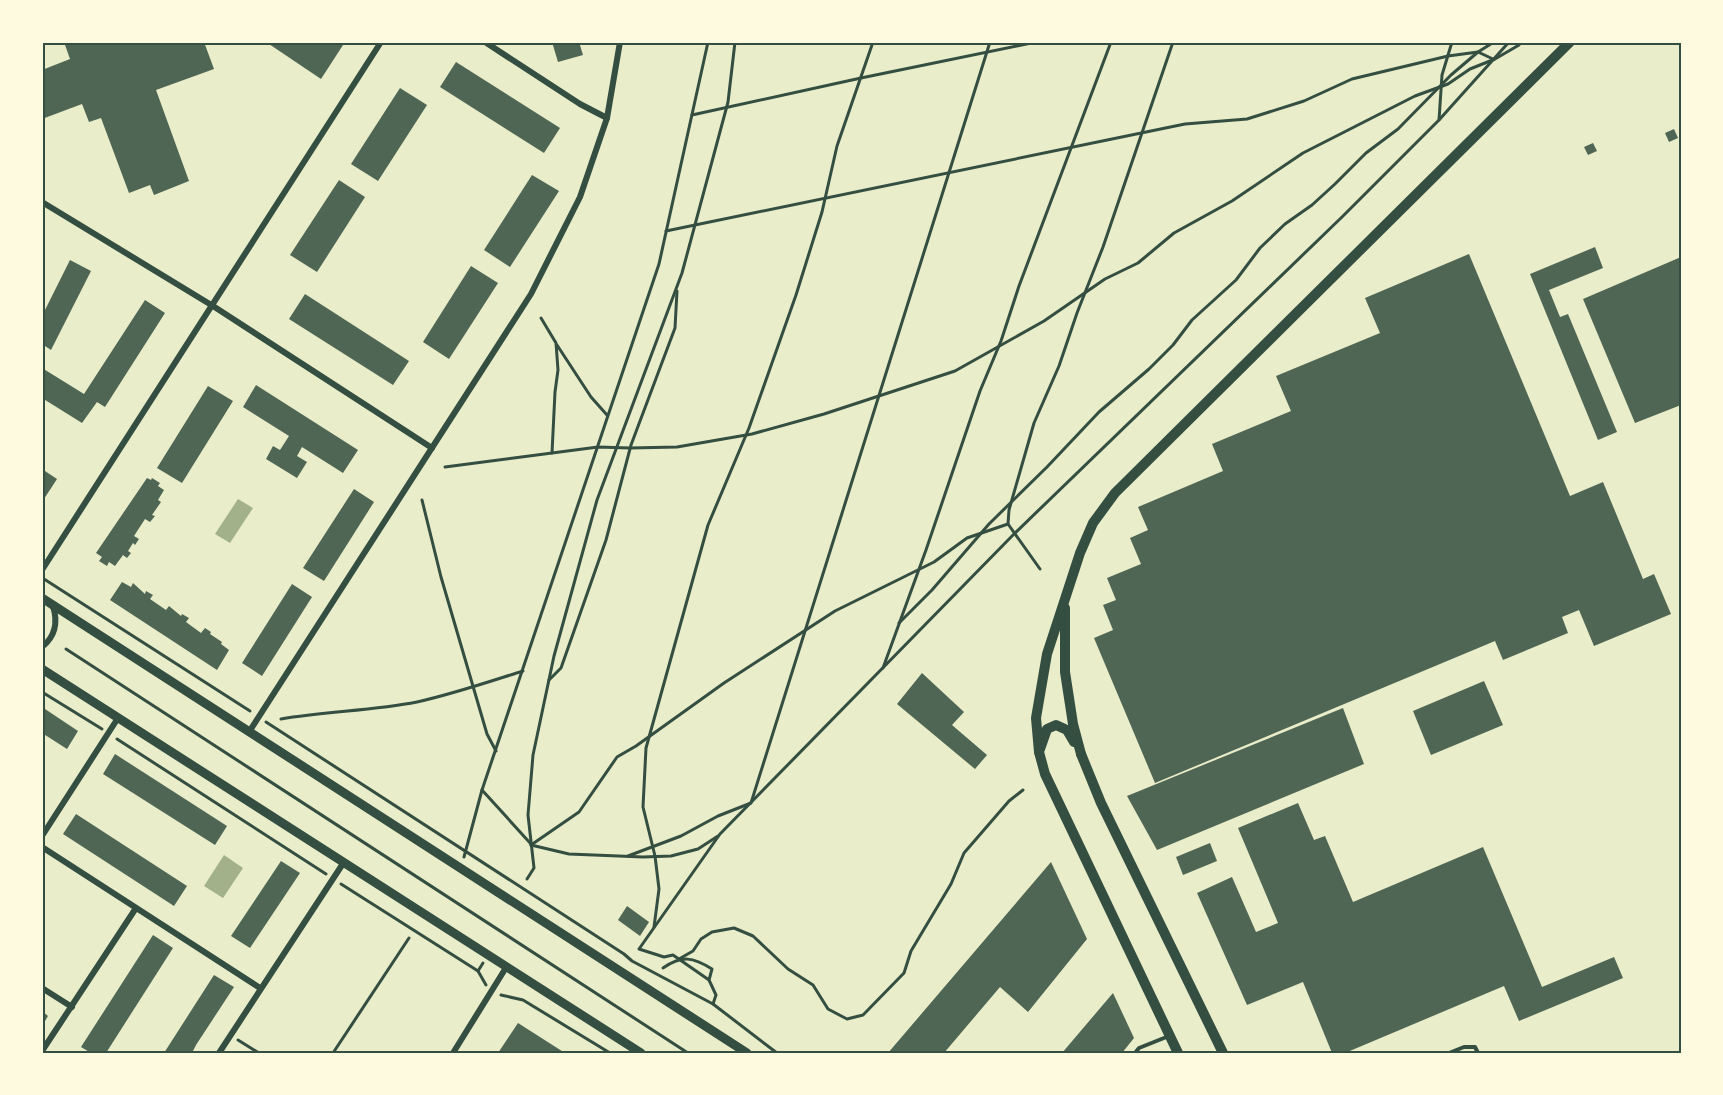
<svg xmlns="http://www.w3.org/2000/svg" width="1723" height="1095" viewBox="0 0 1723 1095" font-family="'DejaVu Sans',sans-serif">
	<rect width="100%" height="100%" fill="#e9edc9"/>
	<g fill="#a3b18a">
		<path d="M238,499L253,508L230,543L215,534Z"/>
		<path d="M224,855L243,868L223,898L204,886Z"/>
	</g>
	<g fill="#4f6655">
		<path d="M64,42H204L214,69L156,90L189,181L154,195L150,185L129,193L101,118L89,122L82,104L42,119V70L70,59Z"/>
		<path d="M266,42H345L321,79Z"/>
		<path d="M552,42H579L583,55L558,62Z"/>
		<path d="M456,62L560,128L544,153L440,87Z"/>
		<path d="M400,88L427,105L378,181L351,164Z"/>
		<path d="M1674,129L1678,138L1669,142L1665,133Z"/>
		<path d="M1593,143L1597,151L1588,155L1584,147Z"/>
		<path d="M532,175L559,191L510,267L484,250Z"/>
		<path d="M339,180L365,197L317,272L290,255Z"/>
		<path d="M1595,247L1603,268L1549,290L1560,317L1568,314L1617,432L1598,440L1530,274Z"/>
		<path d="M1469,254L1570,496L1603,482L1643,579L1654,574L1671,614L1594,646L1579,610L1562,617L1568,633L1503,660L1495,641L1155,783L1094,638L1113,630L1103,605L1116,600L1107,578L1141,564L1130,538L1148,530L1138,507L1223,471L1212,444L1291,411L1276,376L1380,333L1365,298Z"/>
		<path d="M1681,257V405L1635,423L1583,299Z"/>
		<path d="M70,260L91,271L51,350L42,344V316Z"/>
		<path d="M471,266L498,283L449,359L423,342Z"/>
		<path d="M305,294L409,361L393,385L289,319Z"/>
		<path d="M145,300L165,313L105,407L97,402L82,423L42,398V368L84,394Z"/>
		<path d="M256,385L358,450L343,473L302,447L297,456L307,462L297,478L266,459L273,446L280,450L289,436L243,407Z"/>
		<path d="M208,386L233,401L182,483L157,468Z"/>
		<path d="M45,471L57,479L42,502V476Z"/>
		<path d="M147,478L151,480L152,478L160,483L158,486L164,490L158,500L161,502L152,515L155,516L150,522L145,519L134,536L139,539L135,545L133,543L128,551L131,553L127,558L123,555L115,566L109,562L107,566L99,561L102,557L96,553Z"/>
		<path d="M354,489L374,502L324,581L303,568Z"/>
		<path d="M122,582L131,587L133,583L145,594L146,591L153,595L150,599L166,610L169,606L181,616L182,614L189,618L186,622L201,633L205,628L211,632L210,634L222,642L221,644L229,650L217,670L110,600Z"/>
		<path d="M292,584L312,597L262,676L242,663Z"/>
		<path d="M922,673L964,712L952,725L987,755L975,769L897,704Z"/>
		<path d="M1484,681L1503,725L1431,755L1413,711Z"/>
		<path d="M42,707L78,731L67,749L42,733Z"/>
		<path d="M1343,708L1364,764L1157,850L1127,796Z"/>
		<path d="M115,754L227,826L215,845L103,774Z"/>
		<path d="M1298,803L1314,840L1325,836L1353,902L1483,847L1542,987L1614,957L1623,978L1519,1021L1504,986L1345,1053H1332L1303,982L1247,1005L1197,893L1232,877L1256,932L1278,923L1238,828Z"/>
		<path d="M76,814L187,886L174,906L63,834Z"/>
		<path d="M1210,843L1217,861L1183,875L1176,857Z"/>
		<path d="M281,861L300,873L250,948L231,936Z"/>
		<path d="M1051,862L1087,939L1028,1012L1000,987L944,1053H888Z"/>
		<path d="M627,906L649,922L640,936L618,920Z"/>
		<path d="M153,935L173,948L106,1053H91L81,1047Z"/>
		<path d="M214,975L234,987L196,1045L192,1053H164Z"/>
		<path d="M1113,993L1134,1038L1122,1053H1062Z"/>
		<path d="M42,1011L48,1016L42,1026Z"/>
		<path d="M518,1023L565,1053H498Z"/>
	</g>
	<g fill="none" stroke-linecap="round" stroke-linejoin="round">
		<g stroke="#344e41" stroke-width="3">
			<path d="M692,115L861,78L1036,42"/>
			<path d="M1439,120L1442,75L1452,42"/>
			<path d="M666,231L1185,124L1247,119L1304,101L1352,79L1448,56L1478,52L1493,59"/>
			<path d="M541,318L556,343L558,370L555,392L552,453"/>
			<path d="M557,345L591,397L607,415"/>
			<path d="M445,467L598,447L630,448L677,447L752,434L824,414L955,371L1044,321L1105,279L1138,263L1174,233L1232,201L1303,153L1415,96L1448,84L1470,69L1495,59L1519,45L1520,42"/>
			<path d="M422,500L441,577L487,734L496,751"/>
			<path d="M1040,569L1008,524L1009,510L1034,423L1059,366L1077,313L1103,247L1173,42"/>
			<path d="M44,579L250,711"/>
			<path d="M899,623L932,590L989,524L1047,467L1099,412L1149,369L1173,345L1192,320L1236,280L1260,248L1285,224L1312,205L1335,184L1366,153L1398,129L1451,75L1478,52L1494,42"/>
			<path d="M66,649L688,1053"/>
			<path d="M883,668L926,550L980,391L1001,341L1019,286L1111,42"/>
			<path d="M549,680L561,668L606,540L631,445L675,328L677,291"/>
			<path d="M42,692L102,729"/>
			<path d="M281,719C326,711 372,711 417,702C453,694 488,682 523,671"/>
			<path d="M266,722L624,954L632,961L713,1004L777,1053"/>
			<path d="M117,739L326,874"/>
			<path d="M482,790L531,844"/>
			<path d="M531,845L579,812L617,757L636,746L724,683L835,611L934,562L967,538L1008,524"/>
			<path d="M531,845L569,854L643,857L671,856L698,849L718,836"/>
			<path d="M628,856L681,836L718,816L751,803L990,42"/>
			<path d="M464,857L482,790L659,264L708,42"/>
			<path d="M527,879L534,868L528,815L533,755L554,656L597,500L682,273L728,102L735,42"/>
			<path d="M341,884L478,971L483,963"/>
			<path d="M654,927L659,889L655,856L643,807L646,748L708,525L749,428L796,295L822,212L837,146L873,42"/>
			<path d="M679,959L693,951L701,939L712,932L734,928L753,936L788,969L813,985L828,1009L847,1019L863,1015L904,973L911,951L951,884L964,853L1009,801L1023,790"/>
			<path d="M663,968C682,955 693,957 712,969L709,980L716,995L713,1004"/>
			<path d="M478,971L486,985"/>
			<path d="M709,980L673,955L664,957L639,949L720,834L1014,534L1342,217L1439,120L1509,42"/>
			<path d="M501,995L523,1000L610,1053"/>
			<path d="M238,1040L259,1053"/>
			<path d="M333,1053L409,938"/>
		</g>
		<g stroke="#344e41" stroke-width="4">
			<path d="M1135,1053L1139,1048L1169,1036"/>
			<path d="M1449,1053L1464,1047H1475L1478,1053"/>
		</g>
		<g stroke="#344e41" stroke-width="6">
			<path d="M485,42L580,104L607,118"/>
			<path d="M42,202L213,306L432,448"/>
			<path d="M42,570L381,42"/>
			<path d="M42,647C56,636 58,622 53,606"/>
			<path d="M249,732L531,294L580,197L607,118L620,42"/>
			<path d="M42,836L118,718"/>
			<path d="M42,847L260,988"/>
			<path d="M42,988L72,1007"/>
			<path d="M42,1051L136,908"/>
			<path d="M219,1053L344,862"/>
			<path d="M453,1053L507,966"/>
		</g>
		<g stroke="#344e41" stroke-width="9">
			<path d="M42,598L747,1053"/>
			<path d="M42,669L641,1053"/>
		</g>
		<g stroke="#344e41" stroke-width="10">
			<path d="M1039,752L1045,774L1178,1053"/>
			<path d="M1081,754L1101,803L1223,1053"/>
		</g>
		<g stroke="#344e41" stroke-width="10">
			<path d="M1065,608V672L1073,724L1081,754"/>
			<path d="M1040,749L1047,729L1056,725L1067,730L1074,742"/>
			<path d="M1039,752L1036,718L1047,654L1080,553L1093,523L1115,493L1570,42"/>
		</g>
	</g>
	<rect width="1723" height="1095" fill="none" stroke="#fefae0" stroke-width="87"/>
	<rect x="44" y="44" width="1636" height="1008" fill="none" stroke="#344e41" stroke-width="2"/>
</svg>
